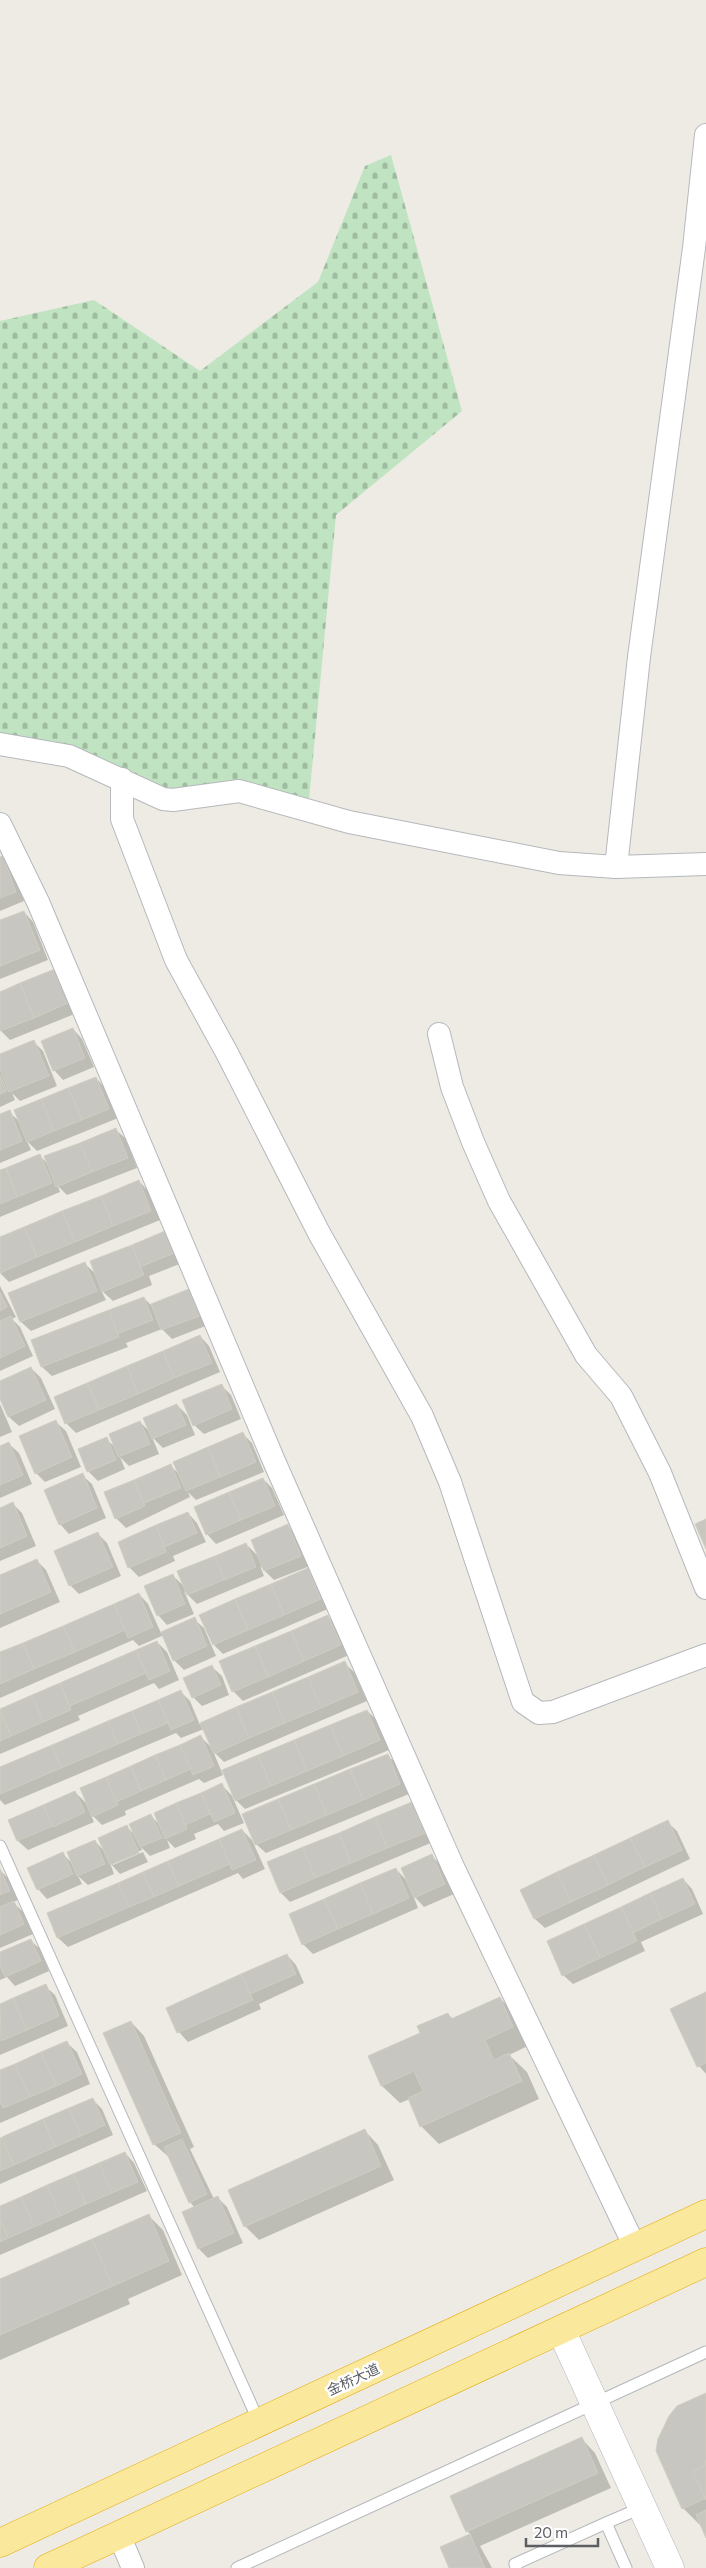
<svg xmlns="http://www.w3.org/2000/svg" width="706" height="2568" viewBox="0 0 706 2568" font-family="Commissioner,'Noto Sans SC',sans-serif">
	<defs>
		<pattern id="cemetery-stones" width="16" height="16" patternUnits="userSpaceOnUse" patternTransform="scale(1.25)"><rect width="16" height="16" fill="#c0e4c1"/><path d="M2 7V4a2 2 0 0 1 4 0v3zM10 15v-3a2 2 0 0 1 4 0v3z" fill="#9fbca0"/></pattern>
	</defs>
	<rect width="100%" height="100%" fill="#edebe3"/>
	<path fill="url(#cemetery-stones)" d="M391,155L462,411L336,515L309,800L173,793L0,736V321L94,300L200,371L318,282L365,166Z"/>
	<g fill="#0003">
		<path d="M2,858L12,867L24,901L0,911V859Z"/>
		<path d="M24,912L33,922L48,960L0,979V922Z"/>
		<path d="M54,971L77,1013L10,1040L0,1030V993Z"/>
		<path d="M73,1029L82,1039L94,1067L63,1080L54,1070Z"/>
		<path d="M34,1042L43,1051L57,1086L20,1101L12,1093L15,1100L0,1107V1056Z"/>
		<path d="M96,1078L105,1088L118,1118L37,1151L27,1141L31,1150L0,1163V1116L9,1112L20,1122Z"/>
		<path d="M116,1130L126,1139L137,1168L67,1195L58,1186L60,1192L0,1217V1172L40,1156L49,1165Z"/>
		<path d="M139,1181L148,1191L160,1220L9,1282L0,1273V1238Z"/>
		<path d="M164,1232L182,1263L149,1276L152,1285L113,1301L101,1290L106,1300L31,1331L21,1322L10,1294L85,1264L97,1275Z"/>
		<path d="M0,1286L16,1317L12,1319L20,1327L33,1356L0,1371Z"/>
		<path d="M189,1290L199,1300L208,1325L172,1339L162,1329L126,1343L128,1347L52,1376L42,1367L144,1298L151,1305Z"/>
		<path d="M200,1336L209,1346L220,1372L76,1433L67,1424L55,1397Z"/>
		<path d="M31,1368L41,1378L55,1409L19,1426L9,1417L0,1396V1383Z"/>
		<path d="M221,1385L231,1395L241,1419L204,1434L194,1425Z"/>
		<path d="M0,1404L12,1432L0,1437Z"/>
		<path d="M177,1405L187,1415L195,1435L163,1448L152,1437L159,1454L129,1466L120,1457L125,1469L98,1481L88,1471L106,1439L115,1447L140,1422L151,1433Z"/>
		<path d="M56,1422L66,1431L81,1467L45,1482L36,1473Z"/>
		<path d="M243,1434L252,1443L264,1472L196,1500L188,1492L190,1497L126,1528L116,1518L106,1493L171,1466L180,1475Z"/>
		<path d="M9,1444L19,1453L32,1484L0,1498V1448Z"/>
		<path d="M82,1475L92,1484L106,1518L69,1534L60,1524Z"/>
		<path d="M263,1479L272,1488L284,1515L216,1544L207,1534Z"/>
		<path d="M13,1504L22,1513L36,1546L0,1561V1509Z"/>
		<path d="M188,1513L197,1523L206,1542L173,1556L175,1561L139,1577L129,1567Z"/>
		<path d="M288,1526L297,1535L310,1566L274,1580L260,1566L264,1576L197,1604L184,1591L194,1614L167,1625L158,1615L172,1575L186,1588L246,1544L260,1558Z"/>
		<path d="M97,1533L107,1543L121,1576L79,1594L70,1585Z"/>
		<path d="M37,1561L46,1570L60,1602L0,1628V1577Z"/>
		<path d="M308,1569L317,1579L330,1608L223,1654L214,1645Z"/>
		<path d="M139,1594L148,1604L161,1633L194,1619L204,1628L216,1656L184,1670L174,1660L164,1635L139,1646L133,1640L0,1698V1654Z"/>
		<path d="M327,1616L337,1626L349,1655L243,1701L233,1691L221,1662Z"/>
		<path d="M157,1642L167,1652L179,1680L159,1689L154,1683L78,1716L80,1720L0,1754V1710Z"/>
		<path d="M344,1663L354,1672L367,1701L224,1762L213,1751L223,1775L204,1783L199,1779L125,1811L126,1815L102,1825L90,1813L94,1822L28,1850L18,1841L9,1821L75,1792L88,1805L201,1737L212,1748L204,1729L181,1738L176,1733L5,1805L0,1800V1768L181,1692L190,1701L200,1725Z"/>
		<path d="M212,1667L222,1676L229,1695L202,1706L193,1697Z"/>
		<path d="M367,1711L377,1720L389,1750L245,1809L232,1796L244,1823L224,1831L218,1824L194,1834L196,1839L175,1848L167,1840L170,1848L150,1856L141,1847L142,1850L113,1862V1865L143,1852L148,1862L120,1874L110,1863L114,1874L88,1885L78,1876L82,1884L47,1899L38,1889L63,1854L72,1863L95,1841L105,1852L127,1827L136,1836L151,1816L160,1825L155,1814L222,1785L235,1799Z"/>
		<path d="M387,1755L397,1764L409,1794L266,1853L256,1844Z"/>
		<path d="M411,1803L421,1813L433,1842L290,1902L281,1893Z"/>
		<path d="M667,1822L677,1831L690,1859L545,1928L535,1919L522,1891Z"/>
		<path d="M242,1830L252,1840L265,1869L243,1879L238,1873L68,1947L58,1938L48,1914Z"/>
		<path d="M432,1856L441,1865L454,1894L424,1907L413,1895L418,1908L313,1954L303,1944L396,1869L407,1881Z"/>
		<path d="M0,1870L8,1878L18,1900L13,1902L23,1912L33,1934L0,1948Z"/>
		<path d="M683,1879L692,1889L703,1914L641,1942L645,1951L573,1984L563,1975Z"/>
		<path d="M30,1940L40,1949L49,1971L15,1986L7,1977L0,1980V1953Z"/>
		<path d="M287,1955L296,1965L304,1983L259,2004L261,2009L188,2042L179,2032Z"/>
		<path d="M45,1986L55,1995L68,2026L0,2055V2005Z"/>
		<path d="M706,1993V2074L699,2066Z"/>
		<path d="M500,1998L517,2016L530,2045L509,2055L527,2072L539,2099L439,2144L421,2126L410,2099L400,2103L382,2086L369,2056L421,2033L448,2014L453,2019Z"/>
		<path d="M131,2022L144,2036L194,2147L190,2149L214,2199L218,2198L227,2207L243,2243L208,2258L199,2249L195,2208L190,2202L170,2158L154,2144Z"/>
		<path d="M67,2043L77,2052L90,2084L0,2123V2072Z"/>
		<path d="M92,2099L102,2109L113,2135L0,2184V2139Z"/>
		<path d="M365,2131L378,2145L394,2180L259,2240L245,2226Z"/>
		<path d="M125,2153L134,2163L147,2191L0,2255V2207Z"/>
		<path d="M149,2216L163,2230L182,2275L128,2299L130,2304L0,2360V2280Z"/>
		<path d="M706,2394V2535L701,2526L683,2508Z"/>
		<path d="M582,2439L595,2453L611,2488L480,2546L492,2568H450L442,2548L471,2535L467,2531Z"/>
	</g>
	<g fill="#c8c6c0" stroke="#d1cdc1">
		<path d="M3,856L16,892L0,898V857Z"/>
		<path d="M24,911L40,950L0,966V920Z"/>
		<path d="M55,969L68,1003L34,1018L20,983Z"/>
		<path d="M20,983L34,1018L0,1031V992Z"/>
		<path d="M73,1028L85,1058L53,1071L41,1041Z"/>
		<path d="M34,1040L49,1076L9,1092L0,1069V1054Z"/>
		<path d="M0,1075L7,1091L0,1094Z"/>
		<path d="M96,1077L109,1109L82,1120L68,1088Z"/>
		<path d="M68,1088L82,1120L54,1131L41,1099Z"/>
		<path d="M41,1099L54,1131L27,1142L14,1110Z"/>
		<path d="M10,1110L22,1141L0,1150V1114Z"/>
		<path d="M116,1128L128,1158L92,1172L80,1143Z"/>
		<path d="M80,1143L92,1172L56,1187L44,1156Z"/>
		<path d="M40,1154L52,1183L17,1197L6,1168Z"/>
		<path d="M6,1168L17,1197L0,1204V1170Z"/>
		<path d="M139,1180L151,1211L113,1226L101,1196Z"/>
		<path d="M101,1196L113,1226L75,1242L62,1211Z"/>
		<path d="M62,1211L75,1242L37,1257L24,1227Z"/>
		<path d="M24,1227L37,1257L0,1273V1237Z"/>
		<path d="M165,1231L174,1253L140,1267L132,1245Z"/>
		<path d="M132,1245L144,1275L102,1292L90,1261Z"/>
		<path d="M85,1262L97,1291L20,1322L8,1293Z"/>
		<path d="M189,1289L200,1316L161,1330L151,1304Z"/>
		<path d="M0,1292L7,1307L0,1311Z"/>
		<path d="M144,1297L153,1320L117,1334L109,1310Z"/>
		<path d="M109,1310L119,1337L41,1367L31,1340Z"/>
		<path d="M11,1316L25,1346L0,1358V1321Z"/>
		<path d="M200,1335L212,1363L174,1378L163,1351Z"/>
		<path d="M163,1351L174,1378L138,1394L127,1366Z"/>
		<path d="M127,1366L138,1394L99,1410L87,1383Z"/>
		<path d="M31,1367L46,1400L8,1417L0,1399V1381Z"/>
		<path d="M87,1383L99,1410L65,1424L54,1397Z"/>
		<path d="M222,1384L232,1409L193,1426L182,1400Z"/>
		<path d="M177,1404L186,1425L152,1439L143,1418Z"/>
		<path d="M56,1420L72,1457L35,1474L19,1436Z"/>
		<path d="M140,1421L150,1444L118,1457L109,1434Z"/>
		<path d="M243,1432L256,1462L220,1477L208,1447Z"/>
		<path d="M107,1437L116,1460L87,1472L78,1449Z"/>
		<path d="M9,1442L23,1475L0,1485V1446Z"/>
		<path d="M208,1447L220,1477L186,1491L173,1462Z"/>
		<path d="M171,1464L181,1488L144,1503L134,1480Z"/>
		<path d="M83,1473L97,1508L59,1525L44,1490Z"/>
		<path d="M263,1478L275,1506L241,1520L229,1492Z"/>
		<path d="M134,1480L145,1506L115,1519L104,1492Z"/>
		<path d="M229,1492L241,1520L206,1535L194,1507Z"/>
		<path d="M13,1502L27,1536L0,1548V1508Z"/>
		<path d="M188,1512L197,1533L164,1547L156,1525Z"/>
		<path d="M706,1519V1549L695,1524Z"/>
		<path d="M288,1524L301,1556L264,1571L251,1540Z"/>
		<path d="M156,1525L166,1552L128,1568L118,1542Z"/>
		<path d="M98,1532L113,1567L69,1586L54,1551Z"/>
		<path d="M246,1543L256,1567L224,1580L215,1556Z"/>
		<path d="M215,1556L224,1580L187,1595L177,1571Z"/>
		<path d="M37,1559L51,1592L0,1614V1575Z"/>
		<path d="M308,1568L321,1599L284,1615L271,1584Z"/>
		<path d="M173,1574L185,1604L157,1616L144,1586Z"/>
		<path d="M271,1584L284,1615L248,1630L235,1599Z"/>
		<path d="M139,1593L153,1627L128,1638L114,1604Z"/>
		<path d="M235,1599L248,1630L213,1645L199,1615Z"/>
		<path d="M114,1604L125,1630L75,1652L63,1626Z"/>
		<path d="M328,1615L341,1645L304,1661L291,1631Z"/>
		<path d="M195,1617L207,1646L173,1661L161,1632Z"/>
		<path d="M63,1626L75,1652L34,1669L23,1643Z"/>
		<path d="M291,1631L304,1661L268,1677L255,1646Z"/>
		<path d="M157,1641L170,1671L149,1680L136,1650Z"/>
		<path d="M23,1643L34,1669L0,1684V1652Z"/>
		<path d="M255,1646L268,1677L232,1692L219,1661Z"/>
		<path d="M136,1650L146,1673L70,1706L60,1683Z"/>
		<path d="M345,1661L358,1692L321,1708L308,1677Z"/>
		<path d="M212,1665L221,1685L192,1698L183,1678Z"/>
		<path d="M308,1677L321,1708L285,1723L272,1692Z"/>
		<path d="M60,1683L71,1710L43,1722L32,1695Z"/>
		<path d="M181,1690L194,1720L171,1730L158,1700Z"/>
		<path d="M272,1692L285,1723L249,1738L236,1707Z"/>
		<path d="M32,1695L43,1722L11,1736L0,1709Z"/>
		<path d="M158,1700L168,1723L141,1734L132,1711Z"/>
		<path d="M236,1707L249,1738L214,1754L200,1723Z"/>
		<path d="M367,1710L380,1740L343,1756L330,1725Z"/>
		<path d="M132,1711L141,1734L118,1744L108,1721Z"/>
		<path d="M0,1712L11,1736L0,1741Z"/>
		<path d="M108,1721L118,1744L61,1768L52,1745Z"/>
		<path d="M330,1725L343,1756L307,1771L294,1740Z"/>
		<path d="M201,1735L214,1766L193,1775L180,1745Z"/>
		<path d="M294,1740L307,1771L271,1786L258,1755Z"/>
		<path d="M52,1745L61,1768L0,1794V1767Z"/>
		<path d="M180,1745L191,1769L166,1780L155,1755Z"/>
		<path d="M388,1754L400,1784L363,1800L350,1769Z"/>
		<path d="M155,1755L166,1780L141,1791L131,1766Z"/>
		<path d="M258,1755L271,1786L235,1801L222,1770Z"/>
		<path d="M131,1766L141,1791L116,1802L106,1777Z"/>
		<path d="M350,1769L363,1800L327,1815L314,1784Z"/>
		<path d="M106,1777L118,1805L92,1817L80,1788Z"/>
		<path d="M222,1783L235,1813L214,1822L201,1793Z"/>
		<path d="M314,1784L327,1815L291,1830L278,1799Z"/>
		<path d="M75,1791L85,1812L53,1827L43,1805Z"/>
		<path d="M201,1793L210,1814L185,1825L176,1803Z"/>
		<path d="M278,1799L291,1830L255,1845L242,1814Z"/>
		<path d="M412,1802L425,1833L387,1848L375,1817Z"/>
		<path d="M176,1803L187,1829L165,1839L154,1813Z"/>
		<path d="M43,1805L53,1826L17,1841L8,1820Z"/>
		<path d="M151,1814L162,1838L140,1847L129,1824Z"/>
		<path d="M375,1817L387,1848L351,1863L339,1833Z"/>
		<path d="M668,1820L682,1850L645,1867L630,1838Z"/>
		<path d="M127,1825L139,1853L110,1865L98,1838Z"/>
		<path d="M242,1829L256,1860L232,1870L219,1839Z"/>
		<path d="M339,1833L351,1863L315,1878L303,1847Z"/>
		<path d="M630,1838L645,1867L608,1885L594,1855Z"/>
		<path d="M219,1839L230,1864L179,1886L168,1861Z"/>
		<path d="M95,1840L105,1864L77,1876L67,1852Z"/>
		<path d="M303,1847L315,1878L280,1893L267,1862Z"/>
		<path d="M63,1852L73,1874L37,1890L27,1868Z"/>
		<path d="M432,1854L445,1884L414,1898L401,1868Z"/>
		<path d="M594,1855L608,1885L571,1902L557,1872Z"/>
		<path d="M168,1861L179,1886L154,1897L143,1872Z"/>
		<path d="M396,1868L409,1898L373,1914L360,1883Z"/>
		<path d="M0,1869L10,1891L0,1895Z"/>
		<path d="M143,1872L154,1897L129,1907L118,1883Z"/>
		<path d="M557,1872L571,1902L534,1919L520,1890Z"/>
		<path d="M683,1878L695,1904L662,1919L650,1893Z"/>
		<path d="M118,1883L129,1907L57,1938L47,1913Z"/>
		<path d="M360,1883L373,1914L338,1929L324,1899Z"/>
		<path d="M650,1893L662,1919L633,1933L621,1907Z"/>
		<path d="M324,1899L338,1929L302,1945L289,1914Z"/>
		<path d="M14,1901L24,1924L0,1935V1907Z"/>
		<path d="M621,1907L637,1941L600,1958L584,1924Z"/>
		<path d="M584,1924L600,1958L562,1976L547,1941Z"/>
		<path d="M31,1939L41,1961L5,1977L0,1966V1952Z"/>
		<path d="M287,1954L296,1974L250,1994L241,1974Z"/>
		<path d="M241,1974L253,2000L177,2033L166,2008Z"/>
		<path d="M46,1984L59,2016L27,2030L13,1998Z"/>
		<path d="M706,1992V2063L697,2067L670,2009Z"/>
		<path d="M500,1997L513,2027L485,2040L494,2060L509,2053L522,2081L420,2127L408,2098L423,2091L414,2071L381,2086L368,2056L420,2033L417,2026L448,2013L451,2019Z"/>
		<path d="M13,1998L27,2030L1,2041L0,2004Z"/>
		<path d="M131,2021L181,2133L153,2145L103,2033Z"/>
		<path d="M67,2041L82,2074L56,2086L41,2052Z"/>
		<path d="M41,2052L56,2086L30,2097L15,2064Z"/>
		<path d="M15,2064L30,2097L3,2108L0,2101V2070Z"/>
		<path d="M93,2098L105,2125L81,2136L69,2108Z"/>
		<path d="M69,2108L81,2136L55,2147L43,2119Z"/>
		<path d="M43,2119L55,2147L14,2165L2,2137Z"/>
		<path d="M365,2129L381,2166L244,2227L228,2190Z"/>
		<path d="M0,2137L14,2165L0,2171Z"/>
		<path d="M182,2139L207,2194L189,2203L164,2147Z"/>
		<path d="M125,2152L138,2182L112,2193L99,2163Z"/>
		<path d="M99,2163L112,2193L86,2204L73,2174Z"/>
		<path d="M73,2174L86,2204L60,2216L47,2185Z"/>
		<path d="M47,2185L60,2216L34,2227L21,2197Z"/>
		<path d="M218,2196L234,2233L198,2249L182,2212Z"/>
		<path d="M21,2197L34,2227L8,2238L0,2219V2206Z"/>
		<path d="M149,2214L169,2261L113,2286L92,2239Z"/>
		<path d="M0,2219L8,2238L0,2242Z"/>
		<path d="M92,2239L113,2286L0,2335V2279Z"/>
		<path d="M706,2393V2498L682,2509L656,2451L658,2439L669,2416L677,2406Z"/>
		<path d="M582,2437L598,2473L466,2532L450,2496Z"/>
		<path d="M706,2460V2500L693,2471L706,2465Z"/>
		<path d="M706,2510V2538L696,2515Z"/>
		<path d="M470,2534L485,2568H449L440,2547Z"/>
	</g>
	<g fill="none" stroke-linecap="round" stroke-linejoin="round">
		<defs>
			<g id="service">
				<path d="M0,1846L259,2422"/>
				<path d="M606,2523L643,2507"/>
				<path d="M237,2568L706,2352"/>
				<path d="M516,2568L515,2564L606,2523L626,2568"/>
			</g>
			<g id="minor">
				<path d="M0,744L69,756L163,799L173,800L239,791L349,822L559,863L616,867L706,864"/>
				<path d="M122,779V819L176,960L227,1053L319,1233L422,1416L450,1482L523,1702L539,1713L553,1712L706,1655"/>
				<path d="M0,824L38,902L274,1461L453,1867L635,2247"/>
				<path d="M616,867L639,657L694,248L706,135"/>
				<path d="M439,1034L452,1087L473,1142L499,1201L586,1355L621,1396L660,1473L706,1588"/>
				<path d="M119,2535L133,2568"/>
			</g>
			<path id="tertiary" d="M561,2330L670,2568"/>
			<g id="trunk">
				<path d="M0,2543L706,2214"/>
				<path d="M48,2568L706,2262"/>
			</g>
		</defs>
		<use href="#service" stroke="#b5b8bc" stroke-width="13"/>
		<use href="#minor" stroke="#b5b8bc" stroke-width="24"/>
		<use href="#tertiary" stroke="#b5b8bc" stroke-width="29"/>
		<use href="#trunk" stroke="#e5aa0a" stroke-width="29"/>
		<use href="#service" stroke="#fff" stroke-width="11"/>
		<use href="#minor" stroke="#fff" stroke-width="22"/>
		<use href="#tertiary" stroke="#fff" stroke-width="28"/>
		<use href="#trunk" stroke="#fae99c" stroke-width="28"/>
	</g>
	<g text-anchor="middle" dominant-baseline="central" stroke-width="5" stroke-linejoin="round" paint-order="stroke">
		<g font-size="14" fill="#5b5e63" stroke="#fff">
			<text transform="translate(353 2379) rotate(-25)">金桥大道</text>
		</g>
	</g>
	<path d="M526 2538v8h72v-8" fill="none" stroke="#5b5e63" stroke-width="2.5"/>
	<text x="534" y="2538" font-size="15" fill="#5b5e63" stroke="#ffffff" stroke-width="4" paint-order="stroke">20 m</text>
</svg>
